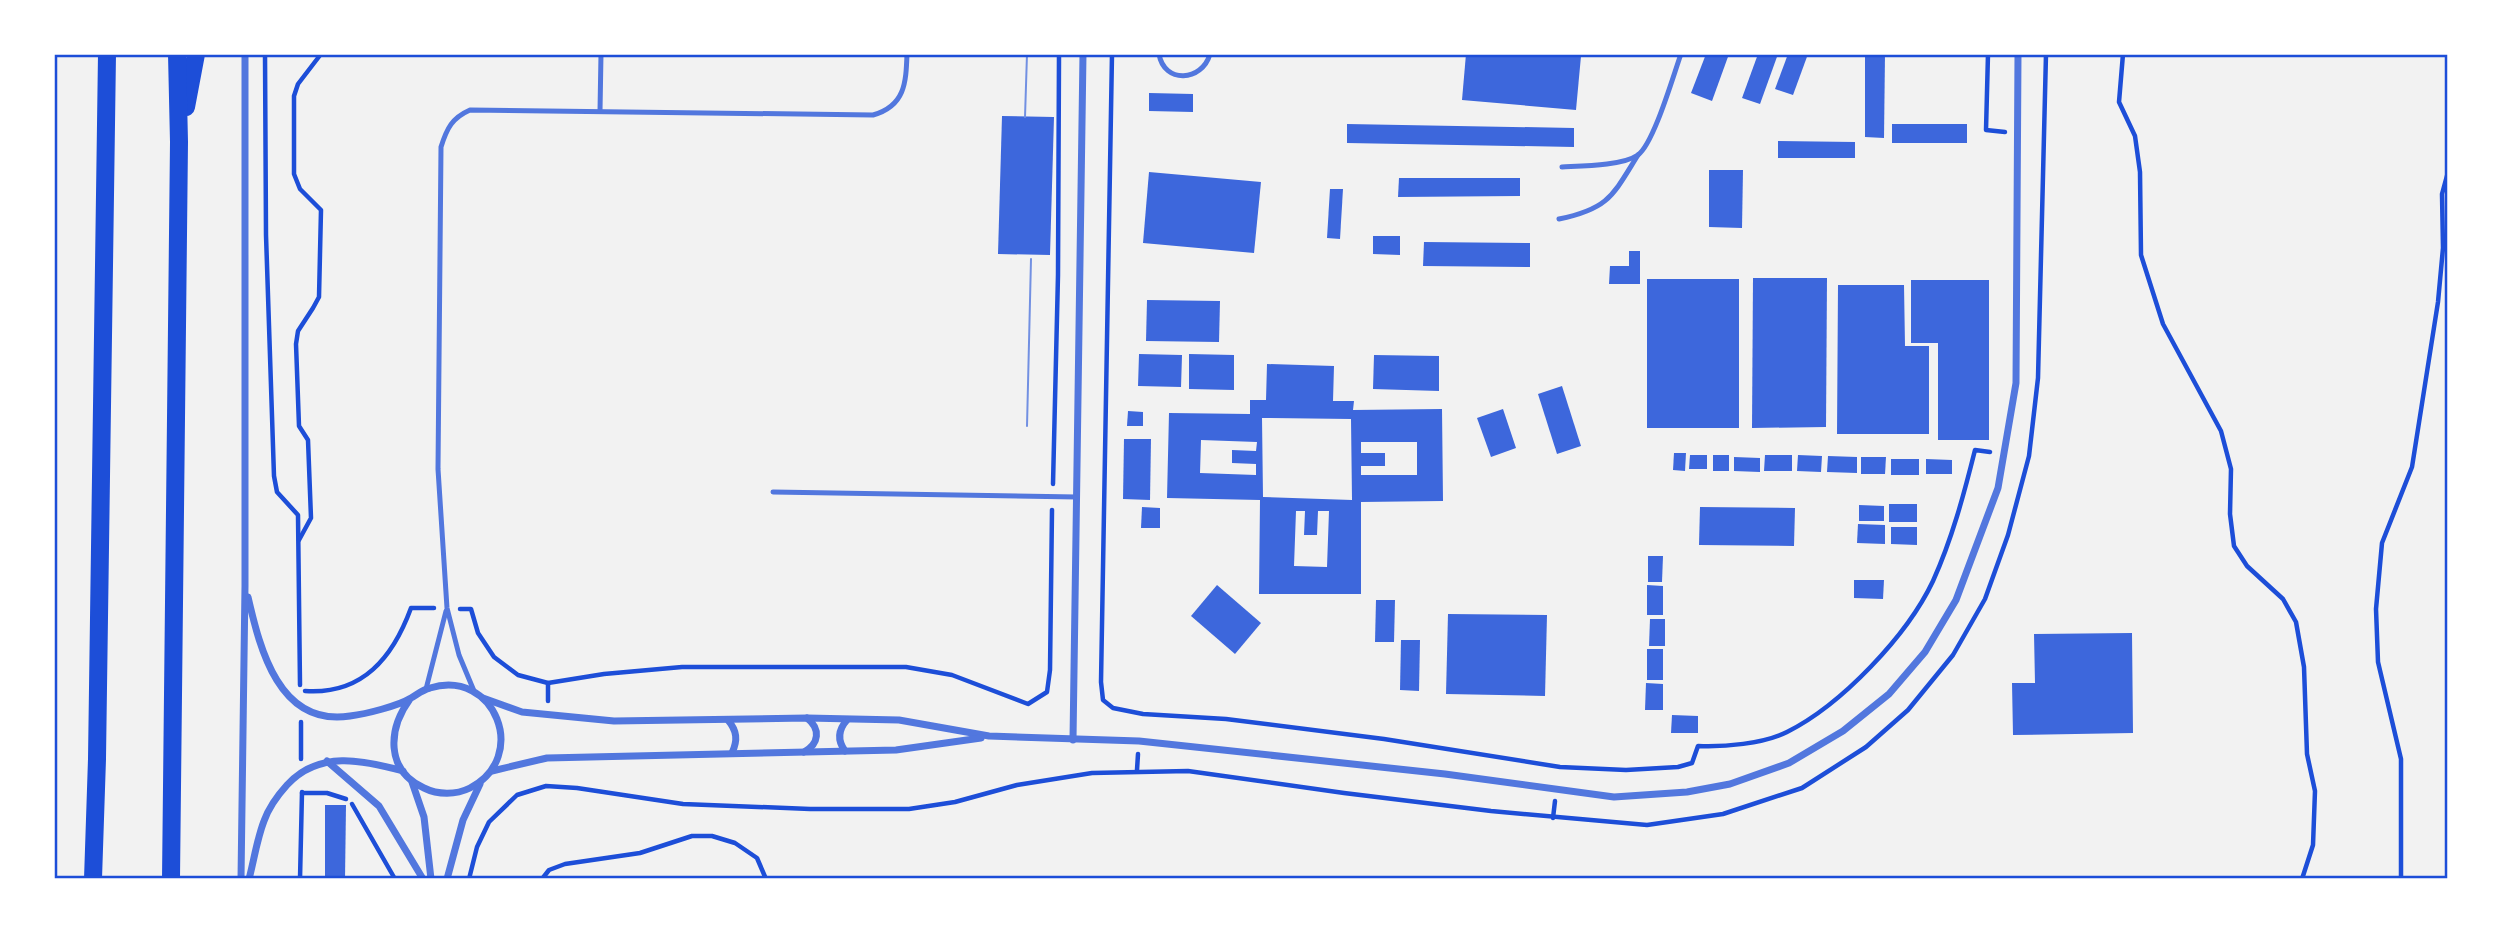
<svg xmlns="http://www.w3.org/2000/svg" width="2502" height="933" viewBox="0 0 2502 933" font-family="Mulish,sans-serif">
	<rect width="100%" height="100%" fill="#f2f2f2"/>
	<g fill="#3d67dc" fill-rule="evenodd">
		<path d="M1466,54L1581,56L1576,110L1462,100Z"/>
		<path d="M1706,54H1729L1712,101L1691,93Z"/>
		<path d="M1758,54H1778L1760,104L1742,98Z"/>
		<path d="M1788,54H1808L1793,95L1775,89Z"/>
		<path d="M1865,54H1885L1884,138L1865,137Z"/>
		<path d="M1149,93L1193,94V112L1149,111Z"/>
		<path d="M1002,116L1054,117L1050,255L998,254Z"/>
		<path d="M1347,124L1574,128V147L1347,143Z"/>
		<rect x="1892" y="124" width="75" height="19"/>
		<path d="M1778,141L1855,142V158H1778Z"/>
		<path d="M1709,170H1743L1742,228L1709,227Z"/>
		<path d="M1149,172L1261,182L1254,253L1143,243Z"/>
		<path d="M1399,178H1520V196L1398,197Z"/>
		<path d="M1330,189H1343L1340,239L1327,238Z"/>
		<path d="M1373,236H1400V255L1373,254Z"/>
		<path d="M1424,242L1530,243V267L1423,266Z"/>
		<path d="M1629,251H1640V284H1609L1610,266H1629Z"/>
		<path d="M1753,278H1827L1826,427L1752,428Z"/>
		<rect x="1647" y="279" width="92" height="149"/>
		<path d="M1911,280H1989V440H1938V343H1911Z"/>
		<path d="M1838,285H1904L1905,346H1929V434H1837Z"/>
		<path d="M1147,300L1220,301L1219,342L1146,341Z"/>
		<path d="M1139,354L1182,355L1181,387L1138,386Z"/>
		<path d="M1189,354L1234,355V390L1189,389Z"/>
		<path d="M1374,355L1439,356V391L1373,389Z"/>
		<path d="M1267,364L1334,366L1333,401H1354L1353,410L1442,409L1443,501L1361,502V594H1259L1260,500L1167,498L1169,413L1250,414V400H1266ZM1262,418L1351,419L1352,500L1263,497ZM1201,440L1257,442L1256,451L1232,450V463L1256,464V475L1200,473ZM1361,442H1417V475H1361V466H1385V453H1361ZM1296,511H1305L1304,535H1317L1318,511H1329L1327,567L1294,566Z"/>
		<path d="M1562,386L1581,446L1557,454L1538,394Z"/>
		<path d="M1503,409L1516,448L1491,457L1477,418Z"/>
		<path d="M1128,411L1143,412V426H1127Z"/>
		<path d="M1124,439H1151L1150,500L1123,499Z"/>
		<path d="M1674,453H1686L1685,471L1673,470Z"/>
		<path d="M1690,455H1707V469H1689Z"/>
		<rect x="1713" y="455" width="16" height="16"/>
		<path d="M1765,455H1792V471H1764Z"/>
		<path d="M1798,455L1822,456L1821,472L1797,471Z"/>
		<path d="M1828,456L1857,457V473L1827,472Z"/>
		<path d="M1734,457L1760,458V472L1734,471Z"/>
		<path d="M1861,457H1886L1885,474H1861Z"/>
		<rect x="1891" y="459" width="28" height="16"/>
		<path d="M1926,459L1952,460V474H1926Z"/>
		<rect x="1889" y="504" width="28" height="18"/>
		<path d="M1859,505L1884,506V521H1859Z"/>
		<path d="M1142,507L1160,508V528H1141Z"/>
		<path d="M1700,507L1795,508L1794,546L1699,545Z"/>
		<path d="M1858,524L1885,525V544L1857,543Z"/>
		<path d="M1891,527H1917V545L1891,544Z"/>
		<path d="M1648,556H1663L1662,582H1648Z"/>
		<path d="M1854,580H1884L1883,599L1854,598Z"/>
		<path d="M1217,585L1261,623L1235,654L1191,616Z"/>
		<path d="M1647,585L1663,586V615H1647Z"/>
		<path d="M1376,600H1395L1394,642H1375Z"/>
		<path d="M1448,614L1547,615L1545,696L1446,694Z"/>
		<path d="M1650,619H1665V646H1649Z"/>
		<path d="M2132,633L2133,733L2013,735L2012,683H2035L2034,634Z"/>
		<path d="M1401,640H1420L1419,691L1400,690Z"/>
		<rect x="1647" y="649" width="16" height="31"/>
		<path d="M1646,683L1663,684V710H1645Z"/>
		<path d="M1672,715L1698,716V733H1671Z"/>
		<path d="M325,805H346L345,879H325Z"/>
	</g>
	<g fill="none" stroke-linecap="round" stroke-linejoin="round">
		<g stroke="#1d4ed8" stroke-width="4.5">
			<path d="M265,54L266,235L274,476L277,492L298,515L300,685"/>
			<path d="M1112,54L1101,682L1103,700L1113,708L1143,714L1226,719L1384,739L1560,767L1626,770L1678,767L1692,763L1698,746C1724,747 1763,744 1787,732C1841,705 1907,636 1933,581C1952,539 1964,494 1975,450L1990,452"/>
			<path d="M1988,54L1986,130L2005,132"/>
			<path d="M2123,54L2119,102L2135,136L2140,172L2141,255L2163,324L2221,431L2231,469L2230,514L2234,546L2247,566L2283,599L2296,622L2304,667L2307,754L2315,791L2313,845L2302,879"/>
			<path d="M1053,484L1058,275L1059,54"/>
			<path d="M299,540L311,518L308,440L299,426L296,344L298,331L313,308L319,297L321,210L300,189L294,174V96L298,84L321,54"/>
			<path d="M460,609H471L478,633L494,657L518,675L548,683L604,674L682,667H906L952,675L1028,704L1047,692L1050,670L1052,510"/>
			<path d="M305,691C363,695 393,657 411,608H434"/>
			<path d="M548,701V683"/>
			<path d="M301,722V759"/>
			<path d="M1137,770L1138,754"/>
			<path d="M302,793H327L346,799"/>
			<path d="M352,804L395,879"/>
			<path d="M1553,818L1555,801"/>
			<path d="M300,879L302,792"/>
			<path d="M469,879L477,847L489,822L517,795L546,786L577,788L683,804L810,809H909L955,802L1017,785L1092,773L1188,771L1344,793L1491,811L1647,825L1723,814L1802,788L1866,747L1908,710L1953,655L1985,599L2008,535L2029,456L2038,378L2046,54"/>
			<path d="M542,879L549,870L565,864L640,853L692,836H712L735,843L757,858L766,879"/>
			<path d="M2401,879V759L2378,662L2376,609L2382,543L2412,467L2438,302L2443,248L2442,194L2448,172"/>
		</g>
		<g stroke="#5277de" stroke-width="5">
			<path d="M1159,54C1164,84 1202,82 1210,54"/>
			<path d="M600,111L601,54"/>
			<path d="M1562,167C1581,166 1622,166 1638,155C1654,143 1673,76 1681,54"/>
			<path d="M1559,219C1609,209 1613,195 1638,155"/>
			<path d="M773,492L1077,497"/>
			<path d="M426,689L446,611"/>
			<path d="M474,691L459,655L447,608L438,469L441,147C447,128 452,118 470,110L873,115C905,106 906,83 907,54"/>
		</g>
		<g stroke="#5277de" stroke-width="7">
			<path d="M248,597C260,649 279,727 350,716C366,714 398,706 411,698C418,694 422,690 430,688C495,668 530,757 470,788C456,795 438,795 424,788C385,770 388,729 410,699"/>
			<path d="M483,698L522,712L614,721L807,718L899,720L989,736L1139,741L1445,774L1614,797L1687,792L1730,784L1789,763L1843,731L1889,694L1925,652L1956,600L1998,488L2016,383L2018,54"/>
			<path d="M728,720C737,731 738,740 732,753"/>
			<path d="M1073,740L1083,54"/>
			<path d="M845,751C837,740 838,730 847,720"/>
			<path d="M804,752C819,744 821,729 807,718"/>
			<path d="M327,761L379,806L423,879"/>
			<path d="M492,771L547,758L896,750L981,738"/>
			<path d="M412,782L424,817L431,879"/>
			<path d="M241,879L245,586V54"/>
			<path d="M249,879C254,860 257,839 264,821C269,807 277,796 287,785C319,750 363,760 403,771"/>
			<path d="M447,879L463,820L480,784"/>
		</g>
		<g stroke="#1d4ed8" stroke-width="18">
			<path d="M186,107L196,54"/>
			<path d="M93,879L97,759L107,54"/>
			<path d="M171,879L179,142L177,54"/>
		</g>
		<g stroke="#7290e2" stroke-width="2">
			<path d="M1025,117L1027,54"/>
			<path d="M1027,426L1031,259"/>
		</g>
	</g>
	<rect width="2502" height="933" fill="none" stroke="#ffffff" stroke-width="112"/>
	<rect x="56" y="56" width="2390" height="821" fill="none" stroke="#1d4ed8" stroke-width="2.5"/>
</svg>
